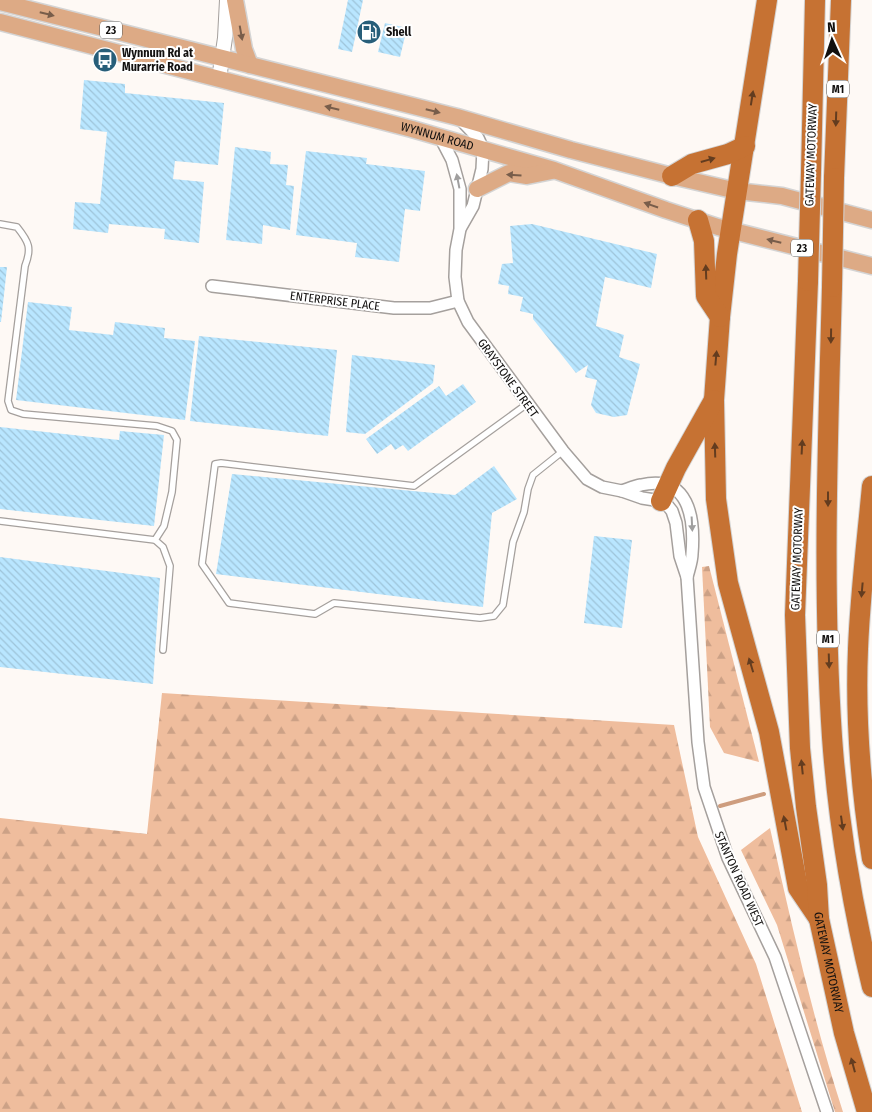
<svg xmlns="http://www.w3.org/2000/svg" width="872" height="1112" viewBox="0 0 872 1112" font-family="'Fira Sans Condensed',sans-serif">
	<defs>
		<pattern id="forest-firs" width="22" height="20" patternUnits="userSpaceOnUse" patternTransform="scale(1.25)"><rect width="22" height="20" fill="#efbd9d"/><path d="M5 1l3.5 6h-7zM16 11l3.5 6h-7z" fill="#cca186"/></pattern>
		<pattern id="building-back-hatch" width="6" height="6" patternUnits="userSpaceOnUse" patternTransform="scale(1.25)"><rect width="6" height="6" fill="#b9e6ff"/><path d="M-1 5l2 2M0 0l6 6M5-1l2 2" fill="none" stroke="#9ec4d9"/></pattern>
	</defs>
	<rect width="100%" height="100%" fill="#fef9f5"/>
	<g fill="url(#forest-firs)">
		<path d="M709,566L759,762L724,753L710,727L702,567Z"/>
		<path d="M162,693L674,725L698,837L756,964L802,1112H0V818L147,834Z"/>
		<path d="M770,828C791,923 813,1019 843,1112H835L777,925L741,850Z"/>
	</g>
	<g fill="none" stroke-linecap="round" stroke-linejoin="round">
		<path stroke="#ce9d7e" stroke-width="4" d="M720,806L764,794"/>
	</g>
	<g fill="url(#building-back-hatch)">
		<path d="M348,0H363L352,52L338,49Z"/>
		<path d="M385,23L407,28L400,57L378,52Z"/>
		<path d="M84,80L125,84V93L224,103L218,165L175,161L173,179L204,182L199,243L164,239L165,229L109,224L108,233L73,229L75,202L100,204L107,132L80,129Z"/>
		<path d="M235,147L271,152L270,164L288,165L286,185L294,186L290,230L263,225L262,244L226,240Z"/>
		<path d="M306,151L367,158L366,164L425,171L420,211L405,209L399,262L355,257L357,243L296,235Z"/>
		<path d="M532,224L657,254L651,288L605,277L596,326L624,335L619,357L640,364L627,415L614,417L596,413L591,405L597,380L585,377L588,365L576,373L533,319V314L520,311L523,297L508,294L509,286L498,284L502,264L513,263L510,226Z"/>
		<path d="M0,267H7L1,322H0Z"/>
		<path d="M28,302L72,307L69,330L113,335L115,322L165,328L164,338L195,341L185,420L16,400Z"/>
		<path d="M199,336L337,350L328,436L190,421Z"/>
		<path d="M352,355L435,365L433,383L365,434L346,432Z"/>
		<path d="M463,384L476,402L408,451L403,445L395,450L391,444L377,454L366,439L439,386L446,396Z"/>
		<path d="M0,427L119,440L120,431L164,435L154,526L0,509Z"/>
		<path d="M494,466L517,499L492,513L483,607L216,574L232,474L455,495Z"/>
		<path d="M594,536L632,540L622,628L584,623Z"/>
		<path d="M0,557L160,578L153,684L0,667Z"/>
	</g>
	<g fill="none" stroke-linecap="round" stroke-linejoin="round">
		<defs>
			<g id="service">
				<path d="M0,224L17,227C29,242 32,248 25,266L8,401L11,410L23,414L157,426L172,431L177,440L172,492L164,526L155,540"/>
				<path d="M527,404L414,486L221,463L215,464L202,564L229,603L315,614L334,603L480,618L494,616L503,605L513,542L524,512L528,489L533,475L563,451"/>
				<path d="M0,521L155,540L163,547L170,566L163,650"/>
			</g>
			<g id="minor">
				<path d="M461,120L478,138L483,149L482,169L473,206L461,227"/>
				<path d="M440,137L452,160L460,189V229L456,250L455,277L458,301L468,322L563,451L587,479L602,487L622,491L642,498L661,501L668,506L672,511L676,523L680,556L687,577L698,742L704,787L728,858L775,957L827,1112"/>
				<path d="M212,286L394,308H430L458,301"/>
				<path d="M622,491C628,489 635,486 641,485C689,474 695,518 692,554C692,561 689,569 687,577"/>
			</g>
			<path id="tertiary" d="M219,79L225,38L227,0"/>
			<g id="primary">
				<path d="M235,0L244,49L250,65"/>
				<path d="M0,2L457,117L571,150L672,176L737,191L782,196L872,220"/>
				<path id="s1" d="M0,22L412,129L554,170L666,210L718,227L872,266"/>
				<path d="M477,189L509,173L527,176L552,171"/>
			</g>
			<g id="motorway">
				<path d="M767,0L727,254L720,317L714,400L716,499L728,583L769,732L798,888L819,919"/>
				<path d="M811,172L815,0"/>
				<path d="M672,176L692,164L728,154L745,146"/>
				<path d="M834,178L841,0"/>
				<path d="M698,220L704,241L706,296L720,317"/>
				<path id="s2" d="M808,281L795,615L800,748L806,807L817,885L819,919L844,1033L867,1112"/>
				<path d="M832,287C828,437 822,587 832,737C838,821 852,905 872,987"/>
				<path d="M872,486C867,540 860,595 858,649C855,719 861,790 872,859"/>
				<path d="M661,501L676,468L714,400"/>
			</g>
		</defs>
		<use href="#service" stroke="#a5a09d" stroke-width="8"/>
		<use href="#minor" stroke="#a5a09d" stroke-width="14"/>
		<use href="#tertiary" stroke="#a5a09d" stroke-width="16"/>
		<use href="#primary" stroke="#d4d4d4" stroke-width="19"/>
		<use href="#motorway" stroke="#d4d4d4" stroke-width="22"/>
		<use href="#service" stroke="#fff" stroke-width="5.5"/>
		<use href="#minor" stroke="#fff" stroke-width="11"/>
		<use href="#tertiary" stroke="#fff" stroke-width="14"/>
		<use href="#primary" stroke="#ddaa85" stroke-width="16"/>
		<use href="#motorway" stroke="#c67233" stroke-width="20"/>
		<defs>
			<g id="motorway-bridge">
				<path d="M808,281L811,172"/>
				<path d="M832,287L834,178"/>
			</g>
		</defs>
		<use href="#motorway-bridge" stroke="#d4d4d4" stroke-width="22" stroke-linecap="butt"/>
		<use href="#motorway-bridge" stroke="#c67233" stroke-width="20"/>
	</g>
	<defs><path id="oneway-solid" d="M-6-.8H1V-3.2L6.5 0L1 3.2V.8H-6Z" transform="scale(1.25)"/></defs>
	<g fill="#785d4a">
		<use href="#oneway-solid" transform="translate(47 14) rotate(14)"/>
		<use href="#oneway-solid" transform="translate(241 33) rotate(80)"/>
		<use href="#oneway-solid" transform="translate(332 108) rotate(-166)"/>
		<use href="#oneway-solid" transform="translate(433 111) rotate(14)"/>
		<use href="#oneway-solid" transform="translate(514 175) rotate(-176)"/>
		<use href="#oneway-solid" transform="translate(651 205) rotate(-161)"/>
		<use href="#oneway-solid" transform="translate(774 241) rotate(-166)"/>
	</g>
	<g fill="#633c1f">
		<use href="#oneway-solid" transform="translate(752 98) rotate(-81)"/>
		<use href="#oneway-solid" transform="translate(836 119) rotate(92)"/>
		<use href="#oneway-solid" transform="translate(708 160) rotate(-16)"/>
		<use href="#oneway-solid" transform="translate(706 272) rotate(-92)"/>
		<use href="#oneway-solid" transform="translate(831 336) rotate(91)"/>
		<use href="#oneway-solid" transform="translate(716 358) rotate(-85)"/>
		<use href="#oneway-solid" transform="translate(802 447) rotate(-87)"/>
		<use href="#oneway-solid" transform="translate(715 450) rotate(-92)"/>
		<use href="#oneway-solid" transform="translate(828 499) rotate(90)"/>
		<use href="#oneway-solid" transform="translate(862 590) rotate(95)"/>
		<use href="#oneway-solid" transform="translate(829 661) rotate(88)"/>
		<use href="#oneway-solid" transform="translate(751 665) rotate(-107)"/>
		<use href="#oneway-solid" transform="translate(802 767) rotate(-96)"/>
		<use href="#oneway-solid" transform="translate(785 823) rotate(-101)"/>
		<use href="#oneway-solid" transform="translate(842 823) rotate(82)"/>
		<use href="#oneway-solid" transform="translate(853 1065) rotate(-105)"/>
	</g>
	<g fill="#a09f9f">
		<use href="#oneway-solid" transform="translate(458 181) rotate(-101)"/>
		<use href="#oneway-solid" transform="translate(692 524) rotate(87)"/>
	</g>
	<defs>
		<symbol id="fuel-disc" viewBox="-11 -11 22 22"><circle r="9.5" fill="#275e79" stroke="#fff"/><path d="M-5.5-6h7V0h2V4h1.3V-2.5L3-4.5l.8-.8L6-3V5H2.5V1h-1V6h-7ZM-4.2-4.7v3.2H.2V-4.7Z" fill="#fff"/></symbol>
		<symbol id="bus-disc" viewBox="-11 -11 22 22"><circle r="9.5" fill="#275e79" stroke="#fff"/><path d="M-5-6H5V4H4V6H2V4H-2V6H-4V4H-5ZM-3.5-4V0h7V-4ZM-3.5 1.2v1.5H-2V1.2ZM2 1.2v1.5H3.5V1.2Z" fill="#fff"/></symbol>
	</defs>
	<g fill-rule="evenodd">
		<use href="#fuel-disc" x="355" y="18" width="28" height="28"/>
		<use href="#bus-disc" x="91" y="46" width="28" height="28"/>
	</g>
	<g text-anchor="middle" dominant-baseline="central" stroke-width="4" stroke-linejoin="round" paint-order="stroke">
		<g fill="#fff" stroke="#595857" stroke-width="1">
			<rect x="100" y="21.5" width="22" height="17" rx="4"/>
			<rect x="827" y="80.5" width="22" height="17" rx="4"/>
			<rect x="791" y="239.5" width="22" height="17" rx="4"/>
			<rect x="817" y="630.5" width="22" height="17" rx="4"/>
		</g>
		<g font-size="11" font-weight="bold" fill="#12100f">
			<text x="111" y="30">23</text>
			<text x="838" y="89">M1</text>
			<text x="802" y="248">23</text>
			<text x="828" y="639">M1</text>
		</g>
		<g font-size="12" font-weight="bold" fill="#12100f" stroke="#fff" text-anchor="start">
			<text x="386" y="32">Shell</text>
			<text x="122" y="53">Wynnum Rd at<tspan x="122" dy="14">Murarrie Road</tspan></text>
		</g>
		<g font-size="12" fill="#12100f" stroke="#fff">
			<text stroke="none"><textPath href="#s1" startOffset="452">WYNNUM ROAD</textPath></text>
			<text transform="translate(811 155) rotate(-88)">GATEWAY MOTORWAY</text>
			<text transform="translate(335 301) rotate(7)">ENTERPRISE PLACE</text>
			<text transform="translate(508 378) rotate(54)">GRAYSTONE STREET</text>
			<text transform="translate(797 559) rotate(-88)">GATEWAY MOTORWAY</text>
			<text transform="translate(739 879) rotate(66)">STANTON ROAD WEST</text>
			<text stroke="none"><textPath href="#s2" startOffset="684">GATEWAY MOTORWAY</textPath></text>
		</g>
	</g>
	<g transform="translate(832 40) rotate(357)" stroke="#ffffff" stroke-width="4" paint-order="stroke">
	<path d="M0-4L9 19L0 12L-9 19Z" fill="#12100f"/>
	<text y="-8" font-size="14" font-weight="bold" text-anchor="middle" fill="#12100f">N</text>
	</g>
</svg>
